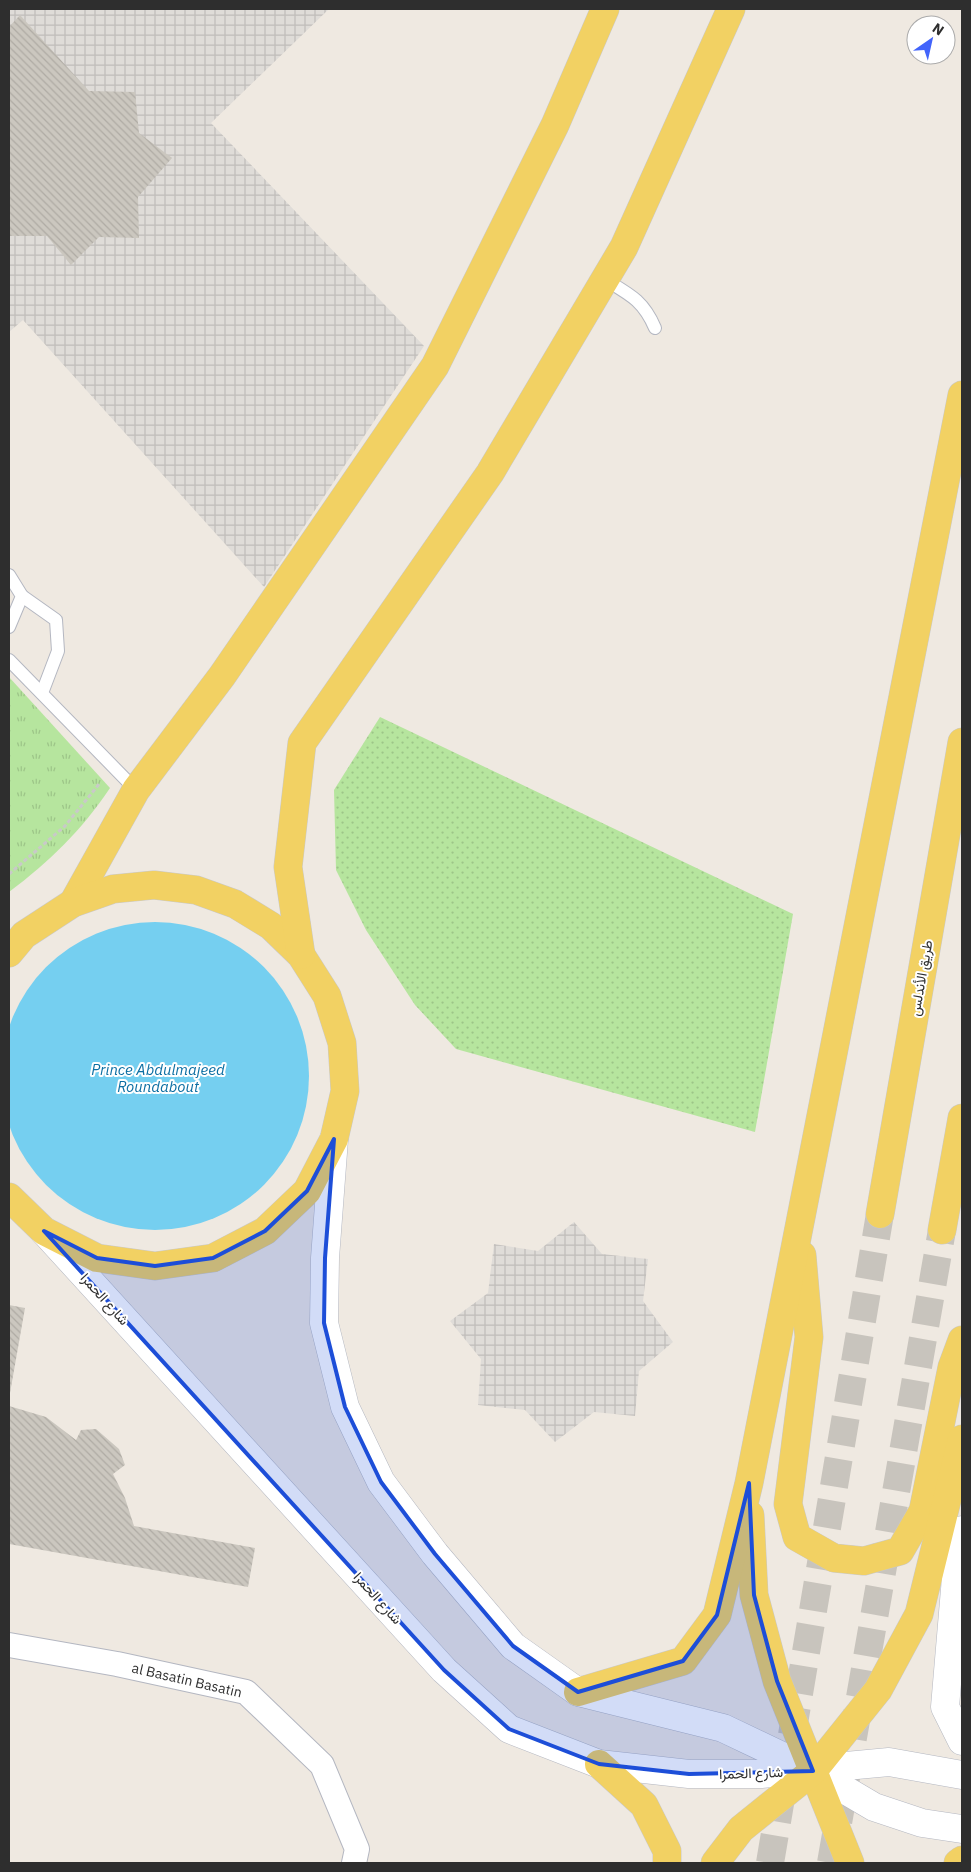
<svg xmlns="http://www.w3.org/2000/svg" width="971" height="1872" viewBox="0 0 971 1872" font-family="'IBM Plex Sans',Vazirmatn,sans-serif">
	<defs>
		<pattern id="grass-dots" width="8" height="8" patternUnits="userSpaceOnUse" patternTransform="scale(1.25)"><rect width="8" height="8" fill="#b6e59e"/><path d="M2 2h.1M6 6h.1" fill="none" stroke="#9dc588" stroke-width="1.8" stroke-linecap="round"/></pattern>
		<pattern id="park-tufts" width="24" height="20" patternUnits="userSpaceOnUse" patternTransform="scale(1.25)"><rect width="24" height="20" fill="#b6e59e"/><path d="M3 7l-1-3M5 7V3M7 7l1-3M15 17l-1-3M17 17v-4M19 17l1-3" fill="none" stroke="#9dc588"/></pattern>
		<pattern id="plaza-grid" width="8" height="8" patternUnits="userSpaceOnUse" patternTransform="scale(1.25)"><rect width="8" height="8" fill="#dfdcd8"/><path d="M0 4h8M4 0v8" fill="none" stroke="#c0bdba"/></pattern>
		<pattern id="building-back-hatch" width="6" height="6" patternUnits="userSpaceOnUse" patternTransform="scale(1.25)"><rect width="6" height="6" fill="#cbc7bf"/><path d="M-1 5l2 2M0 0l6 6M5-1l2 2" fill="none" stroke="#afaba4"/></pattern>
	</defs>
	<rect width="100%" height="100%" fill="#efe9e1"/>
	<path fill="url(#grass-dots)" d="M380,717L793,914L755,1132L456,1049L415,1005L366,930L336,870L334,790Z"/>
	<path fill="url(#park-tufts)" d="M9,677L110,788C82,830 49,862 9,892Z"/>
	<g fill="url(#plaza-grid)">
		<path d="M9,9H329L211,123L424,346L264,587L23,320L9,332Z"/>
		<path d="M574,1222L602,1254L648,1259L643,1301L673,1342L639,1371L635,1416L594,1412L555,1442L525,1410L478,1405L481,1359L450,1321L488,1293L494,1244L538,1251Z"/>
	</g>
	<circle fill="#75cff0" cx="155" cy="1076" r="154"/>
	<g fill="url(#building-back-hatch)">
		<path d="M20,15L89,91L135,92L139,133L172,158L138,197L139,238L99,237L71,265L47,236H9V27Z"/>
		<path d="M9,1305L25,1308L10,1393H9Z"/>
		<path d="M9,1406L46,1417L76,1440L81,1430L96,1429L119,1449L125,1465L113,1474L125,1498L134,1526L255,1548L248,1587L9,1544Z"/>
	</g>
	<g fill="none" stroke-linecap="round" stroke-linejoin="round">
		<g stroke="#c8c4bd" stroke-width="28" stroke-dasharray="28 14" stroke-linecap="butt">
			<path d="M792,1735L880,1214"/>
			<path d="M770,1863L784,1780"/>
			<path d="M831,1863L942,1230"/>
		</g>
		<defs>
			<g id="service">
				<path d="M604,279C629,294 643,300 655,328"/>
				<path d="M9,575L22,596L9,627"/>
				<path d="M22,596L56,620L58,651L42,693"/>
				<path d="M9,660L136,790"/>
			</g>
			<path id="minor" d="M9,1645L117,1664L246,1692L322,1765L357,1849L354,1863"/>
			<g id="secondary">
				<path d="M334,1139L325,1258L324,1323L345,1407L381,1482L435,1554L513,1646L578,1692L723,1728L813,1771L874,1807L922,1823L962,1829"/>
				<path d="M44,1231L444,1670L509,1729L599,1764L689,1774H761L889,1762L962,1775"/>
				<path d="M962,1530L957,1566L945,1707L962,1741"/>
			</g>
			<g id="primary">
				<path d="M73,903L136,790L222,676L435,366L555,125L605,9"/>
				<path d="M9,953L24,935L73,903L113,889L154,885L196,890L235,904L271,926L301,955L327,996L342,1043L345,1091L334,1139L307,1191L265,1231L213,1258L155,1266L97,1258L44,1231L9,1197"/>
				<path d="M301,955L288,867L302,743L490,473L624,247L731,9"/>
				<path d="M880,1214L962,742"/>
				<path d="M942,1230L962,1118"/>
				<path d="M802,1255L809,1337L788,1504L797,1537L834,1558L864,1561L900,1551L923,1511L952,1367L962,1340"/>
				<path d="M750,1515L754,1595L777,1681L850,1863"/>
				<path d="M578,1692L683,1661L717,1615L749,1483L962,395"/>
				<path d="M599,1764L644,1805L667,1851V1863"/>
				<path d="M715,1863L741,1829L813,1771L878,1690L919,1614L962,1439"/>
				<path d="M958,1863L962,1860"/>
			</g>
		</defs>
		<use href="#service" stroke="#b4b7c1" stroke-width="14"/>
		<use href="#minor" stroke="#b4b7c1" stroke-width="26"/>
		<use href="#secondary" stroke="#b4b7c1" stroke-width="29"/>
		<use href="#primary" stroke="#c9c9c9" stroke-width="29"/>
		<path stroke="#c9c9c9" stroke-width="3" stroke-dasharray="4 2.5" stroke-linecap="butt" d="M9,874L65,826L100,783"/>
		<use href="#service" stroke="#fff" stroke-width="12"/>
		<use href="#minor" stroke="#fff" stroke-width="24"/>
		<use href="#secondary" stroke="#fff" stroke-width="28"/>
		<use href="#primary" stroke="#f2d163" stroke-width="28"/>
	</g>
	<path fill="#1d4ed8" fill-opacity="0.2" stroke="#1d4ed8" stroke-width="4" stroke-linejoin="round" d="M334,1139L325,1258L324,1323L345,1407L381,1482L435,1554L513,1646L578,1692L683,1661L717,1615L749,1483L754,1595L777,1681L813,1771L689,1774L599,1764L509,1729L444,1670L44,1231L97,1258L155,1266L213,1258L265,1231L307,1191Z"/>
	<g text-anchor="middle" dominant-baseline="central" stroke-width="4" stroke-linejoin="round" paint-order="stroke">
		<g font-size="14" fill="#2e2e2e" stroke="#fff">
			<text transform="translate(921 978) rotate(-80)">طريق الأندلس</text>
			<text transform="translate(105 1299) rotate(48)">شارع الحمرا</text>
			<text transform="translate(378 1598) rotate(48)">شارع الحمرا</text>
			<text transform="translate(187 1680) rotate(13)">al Basatin Basatin</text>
			<text transform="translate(751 1773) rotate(-2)">شارع الحمرا</text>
		</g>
		<g font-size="15" font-style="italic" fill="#0d6fa3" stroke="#fff">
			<text x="158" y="1069">Prince Abdulmajeed<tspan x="158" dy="17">Roundabout</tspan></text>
		</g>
	</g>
	<rect width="971" height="1872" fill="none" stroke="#2e2e2e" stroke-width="20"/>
	<g transform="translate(931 40) rotate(34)"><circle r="24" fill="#ffffff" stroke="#ababab"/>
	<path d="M0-4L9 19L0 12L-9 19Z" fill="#4264fb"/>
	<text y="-8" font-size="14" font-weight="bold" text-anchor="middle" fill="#2e2e2e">N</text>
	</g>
</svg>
